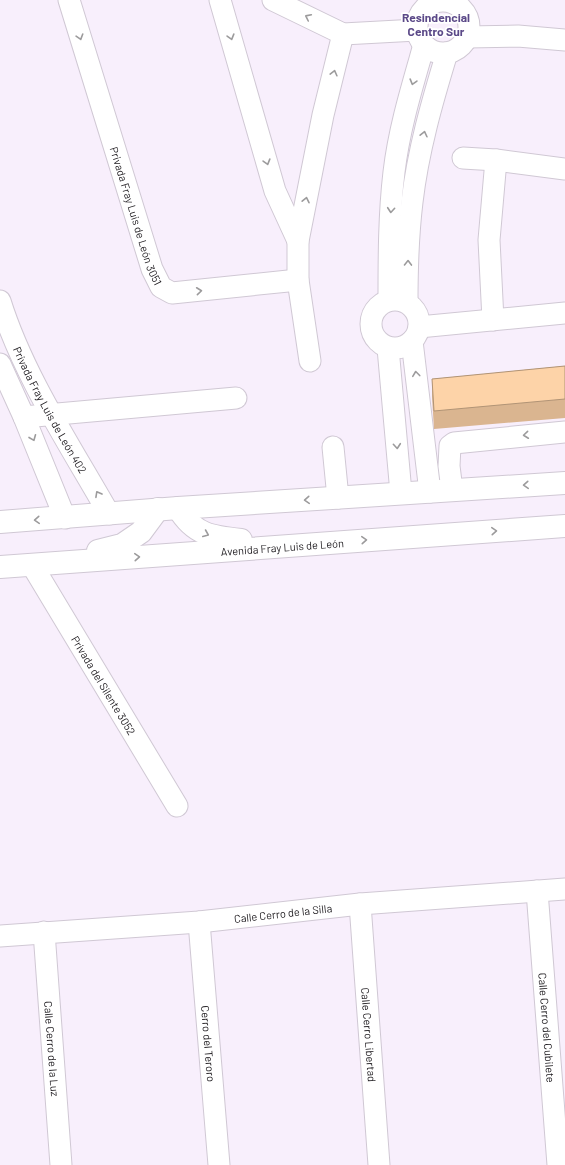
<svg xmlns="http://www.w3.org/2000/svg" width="565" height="1165" viewBox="0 0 565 1165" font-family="Barlow,sans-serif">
	<rect width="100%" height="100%" fill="#f8effc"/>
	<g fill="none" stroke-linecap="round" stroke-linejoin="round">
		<defs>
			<g id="minor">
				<path id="s1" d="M69,0L152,269L161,287L172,293L298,280"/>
				<path d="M220,0L275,191L298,241"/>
				<path d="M273,0L343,34L417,30"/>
				<circle cx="443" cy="27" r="26"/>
				<path d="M467,37L518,36L565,40"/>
				<path d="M463,158L496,160L565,169"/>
				<circle cx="395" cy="324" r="24"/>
				<path d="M389,300C389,257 389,215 394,172C399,129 412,87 424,45"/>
				<path id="s2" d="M0,301C23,375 71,447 109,514"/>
				<path d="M407,302C407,269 408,235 412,202C418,151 432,102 447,53"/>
				<path d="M493,320L489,240L496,160"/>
				<path d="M419,327L565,313"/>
				<path d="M412,341L430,492"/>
				<path d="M388,348L401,493"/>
				<path d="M310,361L298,280V241L323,115L343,34"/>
				<path d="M0,364L24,417L65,518"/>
				<path d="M24,417L236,398"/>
				<path d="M333,447L338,498"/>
				<path d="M452,490L449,466L450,446L454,443L565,432"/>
				<path id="s3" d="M32,565L177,806"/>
				<path id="s4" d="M537,891L558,1165"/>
				<path id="s5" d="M360,904L379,1165"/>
				<path id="s6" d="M199,922L219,1165"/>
				<path id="s7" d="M44,932L61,1165"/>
				<path id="s8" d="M0,936L199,922L360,904L565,889"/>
			</g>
			<g id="major">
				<path d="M178,508C194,535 212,537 241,540"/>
				<path d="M0,522L178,508L565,483"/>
				<path d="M98,551L122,545L141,532L158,509"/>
				<path id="s9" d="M0,567L565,526"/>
			</g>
		</defs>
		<use href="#minor" stroke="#d0c8d4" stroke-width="23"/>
		<use href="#major" stroke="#d0c8d4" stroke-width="24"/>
		<use href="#minor" stroke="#fff" stroke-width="21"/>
		<use href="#major" stroke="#fff" stroke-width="22"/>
	</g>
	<path fill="#dab590" d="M565,366V418L434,429L432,397V379Z"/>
	<path fill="#fdd3a8" stroke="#b19476" d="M565,366V399L434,411L432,379Z"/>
	<defs><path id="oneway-chevron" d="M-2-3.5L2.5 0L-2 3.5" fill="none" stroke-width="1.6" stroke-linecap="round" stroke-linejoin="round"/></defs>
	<g stroke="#9c9b9c">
		<use href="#oneway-chevron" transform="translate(308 17) rotate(-154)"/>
		<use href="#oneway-chevron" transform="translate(80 37) rotate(73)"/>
		<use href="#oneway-chevron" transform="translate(231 37) rotate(74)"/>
		<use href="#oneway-chevron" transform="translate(334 73) rotate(-76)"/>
		<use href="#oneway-chevron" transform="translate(413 82) rotate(106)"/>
		<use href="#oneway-chevron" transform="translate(424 134) rotate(-77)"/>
		<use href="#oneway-chevron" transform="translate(267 162) rotate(74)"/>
		<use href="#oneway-chevron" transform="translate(306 200) rotate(-78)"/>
		<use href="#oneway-chevron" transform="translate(391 210) rotate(95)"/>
		<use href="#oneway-chevron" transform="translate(408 263) rotate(-89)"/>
		<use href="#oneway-chevron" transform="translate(199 291) rotate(-6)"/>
		<use href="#oneway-chevron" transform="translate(416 374) rotate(-97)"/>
		<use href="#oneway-chevron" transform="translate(526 435) rotate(174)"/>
		<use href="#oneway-chevron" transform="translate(33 438) rotate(68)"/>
		<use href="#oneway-chevron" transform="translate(397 446) rotate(85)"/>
		<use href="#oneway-chevron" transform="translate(526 485) rotate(176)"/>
		<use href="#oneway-chevron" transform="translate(98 494) rotate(-119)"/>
		<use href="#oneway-chevron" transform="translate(307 500) rotate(176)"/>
		<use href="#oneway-chevron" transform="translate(37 520) rotate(176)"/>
		<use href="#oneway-chevron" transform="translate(494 531) rotate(-4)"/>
		<use href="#oneway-chevron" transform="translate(206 534) rotate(23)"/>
		<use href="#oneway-chevron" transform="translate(364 540) rotate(-4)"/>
		<use href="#oneway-chevron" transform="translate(137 557) rotate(-4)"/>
	</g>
	<g text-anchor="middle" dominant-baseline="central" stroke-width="3.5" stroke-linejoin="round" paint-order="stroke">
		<g font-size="11" fill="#232024" stroke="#fff">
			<text stroke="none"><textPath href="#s1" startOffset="226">Privada Fray Luis de León 3051</textPath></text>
			<text stroke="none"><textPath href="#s2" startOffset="120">Privada Fray Luis de León 402</textPath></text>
			<text stroke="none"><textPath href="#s9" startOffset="283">Avenida Fray Luis de León</textPath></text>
			<text stroke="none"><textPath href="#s3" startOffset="140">Privada del Silente 3052</textPath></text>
			<text stroke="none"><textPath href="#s8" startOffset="284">Calle Cerro de la Silla</textPath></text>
			<text stroke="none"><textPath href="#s4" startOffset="137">Calle Cerro del Cubilete</textPath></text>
			<text stroke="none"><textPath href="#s5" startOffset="131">Calle Cerro Libertad</textPath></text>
			<text stroke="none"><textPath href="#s6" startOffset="122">Cerro del Teroro</textPath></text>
			<text stroke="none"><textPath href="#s7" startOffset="117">Calle Cerro de la Luz</textPath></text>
		</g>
		<g font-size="12" font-weight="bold" fill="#5b4988" stroke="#fff">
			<text x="436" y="17">Resindencial<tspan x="436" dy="14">Centro Sur</tspan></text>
		</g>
	</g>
</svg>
